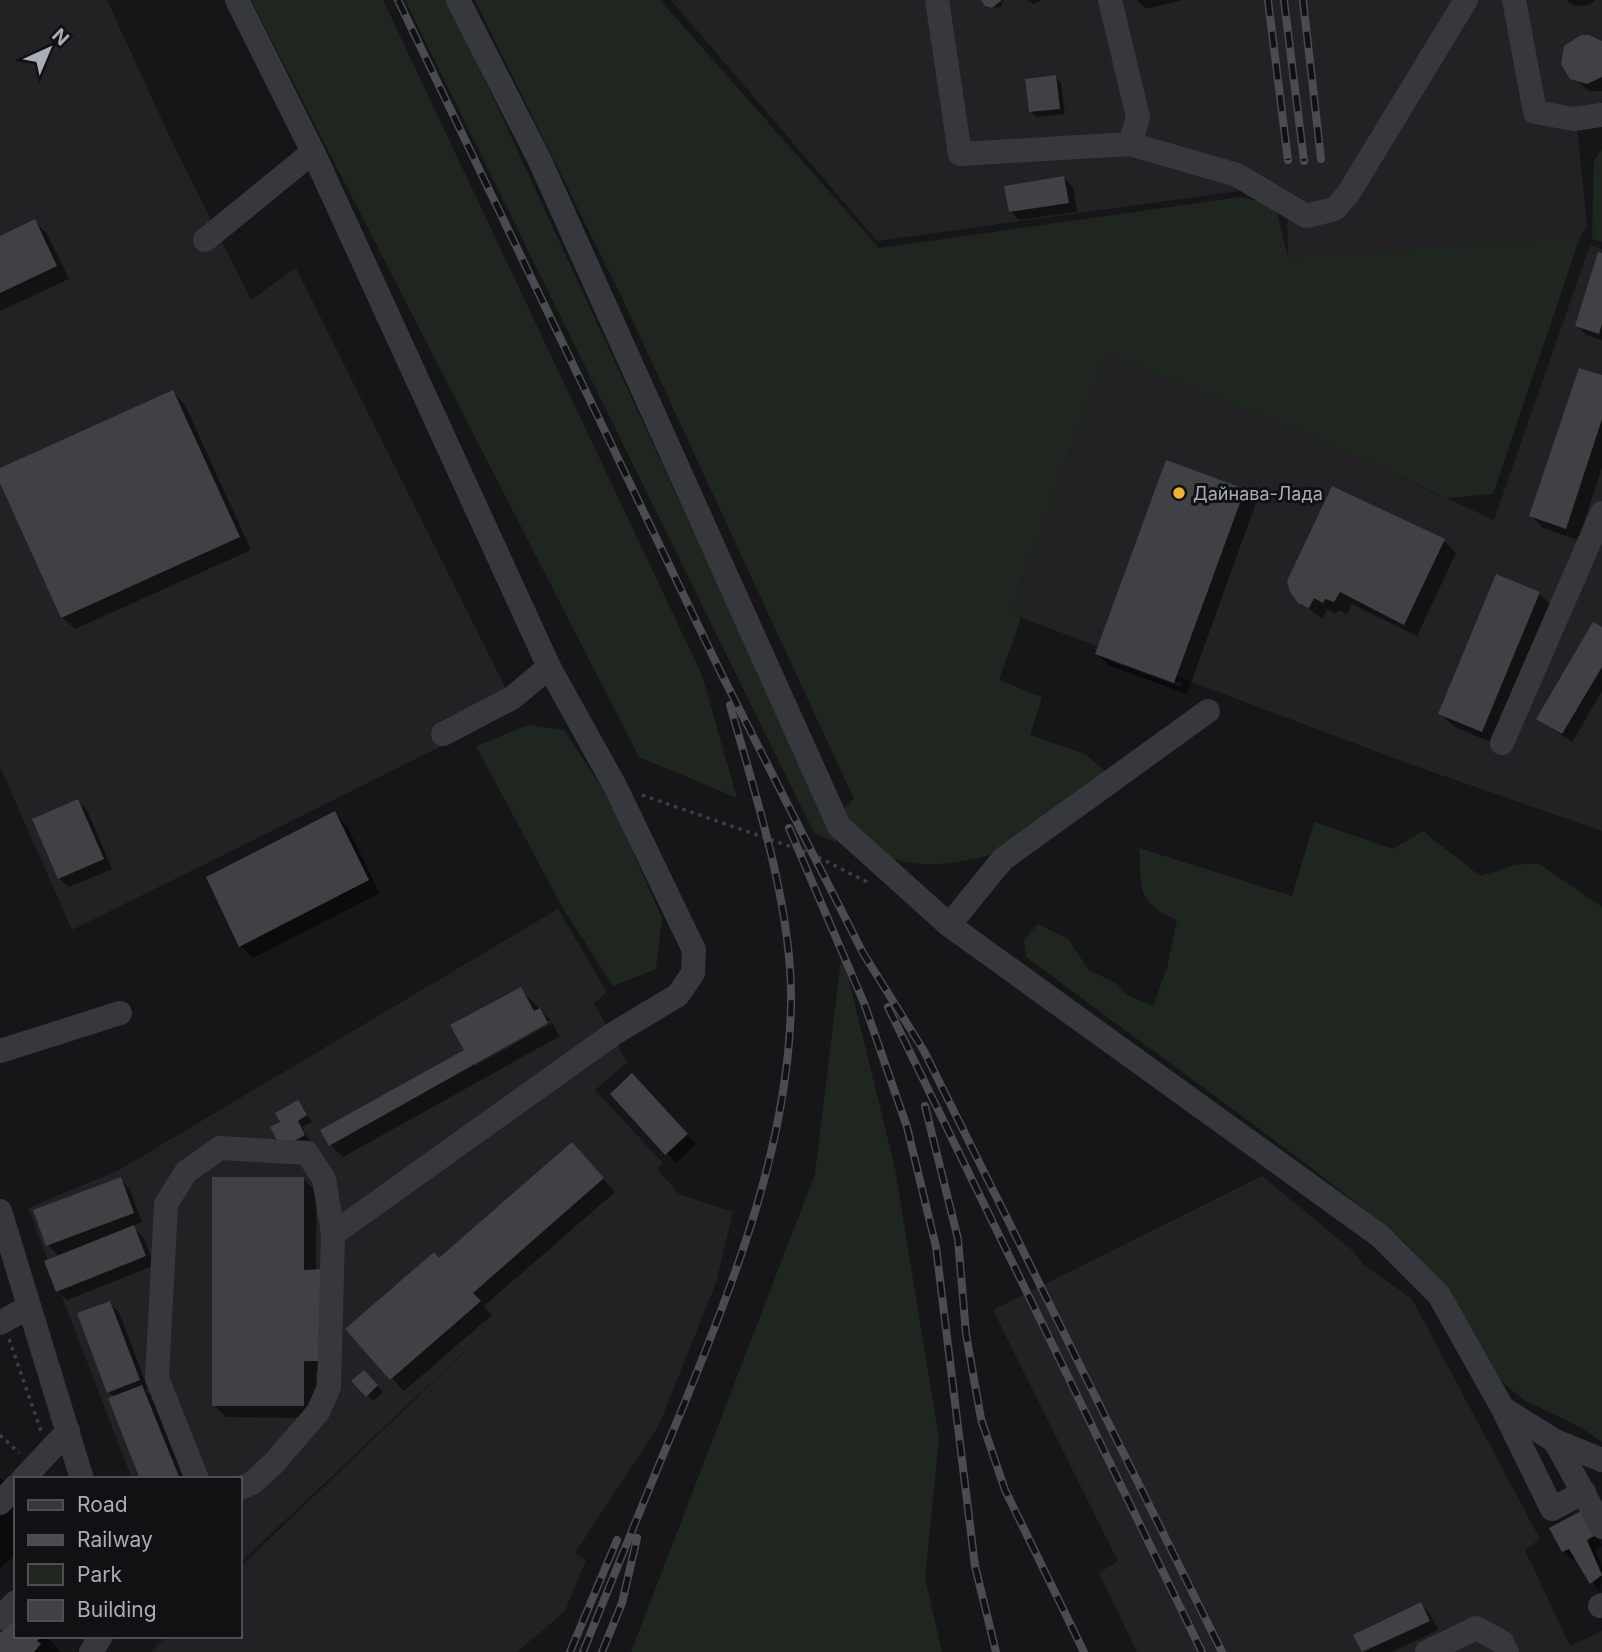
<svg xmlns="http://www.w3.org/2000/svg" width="1602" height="1652" viewBox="0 0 1602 1652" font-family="Inter,sans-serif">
	<rect width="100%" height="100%" fill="#161618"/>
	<g fill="#222225">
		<path d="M0,0H107L173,144L251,300L296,268L516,709L72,930L0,767Z"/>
		<path d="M671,0H1602V124L1577,128L1587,226L1580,237L1288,257L1287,211L1246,190L877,241Z"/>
		<path d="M1590,245L1602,249V831L1415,766L1022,618L1012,608L1106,354L1301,432L1494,520Z"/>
		<path d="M558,909L607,992L594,1003L627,1062L595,1090L663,1163L657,1169L679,1194L733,1212L716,1283L659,1425L575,1553L586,1560L565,1611L517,1652H151L167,1636H240V1567L501,1317L240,1563V1479H132L28,1208L119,1170Z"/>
		<path d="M1262,1176L1353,1251L1363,1264L1412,1299L1540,1539L1525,1550L1570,1646L1602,1631V1652H1137L1099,1573L1118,1561L993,1310Z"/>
	</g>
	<g fill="#1e261f">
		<path d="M251,0H383L702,675L737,798L639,757Z"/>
		<path d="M405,0H448L837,843L814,833Z"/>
		<path d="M475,0H660L879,248L1241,197L1275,205L1288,257L1580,237L1493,494L1447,498L1301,432L1106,354L1012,608L1021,618L999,680L1042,697L1030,735L1085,754L1106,772L1007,849C978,861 912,874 884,853C868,841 856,825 842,811L854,799L623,300Z"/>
		<path d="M1602,149V242L1592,239L1594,161Z"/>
		<path d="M528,725L564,730L610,800L662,918L656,969L613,986L561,905L476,746Z"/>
		<path d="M1314,822L1393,849L1423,831L1480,876L1515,865L1538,863L1602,907V1442L1580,1427L1524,1400L1501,1381L1486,1360L1451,1291L1399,1237L1300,1159L1026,957L1024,940L1038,924L1068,939L1089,970L1114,982L1127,995L1153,1006L1167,968L1177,920C1135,902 1142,889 1139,848L1292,896Z"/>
		<path d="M842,952L895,1168L939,1439L925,1578L942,1652H631L815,1174Z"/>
	</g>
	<g fill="#0007" fill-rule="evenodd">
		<path d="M984,0H1003L1001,7L989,8Z"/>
		<path d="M1027,0H1043L1033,4Z"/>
		<path d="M1137,0H1183L1146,9Z"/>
		<path d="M1566,0H1595L1590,5L1574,6Z"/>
		<path d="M1602,46V91H1589L1566,71Z"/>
		<path d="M1055,77L1061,83L1065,114L1037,117L1031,112Z"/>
		<path d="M1064,178L1073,187L1077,212L1019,220L1010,211Z"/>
		<path d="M35,222L47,234L69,279L0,311V238Z"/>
		<path d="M1602,255V340L1586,335L1577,325Z"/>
		<path d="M1602,377V468L1578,540L1543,528L1531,516Z"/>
		<path d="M173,392L185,405L251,550L75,629L62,617L0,478V470Z"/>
		<path d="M1244,490L1256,503L1187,694L1110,666L1097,654ZM1110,657L1183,684L1182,687L1110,661Z"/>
		<path d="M1444,541L1456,553L1417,636L1352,604L1347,614L1338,610L1336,614L1327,609L1322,619L1300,601Z"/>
		<path d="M1497,576L1539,594L1552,606L1495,744L1453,726L1440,713Z"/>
		<path d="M1602,629V691L1572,742L1538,719Z"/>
		<path d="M78,801L87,810L112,869L69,887L59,878Z"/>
		<path d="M335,814L347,826L380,893L253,958L241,946Z"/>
		<path d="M520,989L550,1020L475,1062V1066L552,1023L560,1036L343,1157L330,1144L466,1051Z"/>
		<path d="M641,1085L696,1144L676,1163L612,1094Z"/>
		<path d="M298,1102L312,1122L302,1127L310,1141L289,1152L283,1123Z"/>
		<path d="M584,1157L615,1192L484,1306L492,1315L404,1391L348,1330Z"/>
		<path d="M120,1179L129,1188L142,1222L132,1226L143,1237L155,1265L67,1300L58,1291L60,1257L48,1245Z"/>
		<path d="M303,1179L316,1191V1271L336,1373H316V1418L226,1417L214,1405Z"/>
		<path d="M109,1303L119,1312L148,1389L146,1390L155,1399L186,1479H142L115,1398L109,1392Z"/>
		<path d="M364,1372L383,1392L373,1401L354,1382Z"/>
		<path d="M0,1478L16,1494V1553L0,1569Z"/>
		<path d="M1590,1522L1602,1546L1595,1549L1602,1566L1600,1592L1576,1558L1573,1560L1564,1551Z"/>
		<path d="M1421,1604L1430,1614L1438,1630L1392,1652H1364L1356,1635Z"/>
		<path d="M0,1636H46L61,1652H0Z"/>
	</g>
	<g fill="#404145">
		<path d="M981,0H1002L992,8L985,6Z"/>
		<path d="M1581,35H1589L1602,41V77L1587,84L1570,79L1561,64L1564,46Z"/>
		<path d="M1056,75L1060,109L1029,112L1025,79Z"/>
		<path d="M1064,176L1069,203L1009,212L1004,186Z"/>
		<path d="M35,219L57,266L0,293V236Z"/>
		<path d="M1598,252L1602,253V324L1599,334L1575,326Z"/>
		<path d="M1579,368L1602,375V419L1566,529L1529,516Z"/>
		<path d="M173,390L240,537L61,618L0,483V468Z"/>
		<path d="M1166,460L1245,489L1174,683L1095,654Z"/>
		<path d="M1332,486L1445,539L1404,625L1340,592L1334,602L1325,599L1323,603L1314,598L1309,608L1298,603L1290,592L1287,581Z"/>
		<path d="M1496,574L1540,592L1482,732L1438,714Z"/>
		<path d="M1593,622L1602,627V667L1562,734L1536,719Z"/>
		<path d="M78,799L104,859L58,879L32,819Z"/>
		<path d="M335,811L369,880L239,947L206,877Z"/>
		<path d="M521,987L534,1011L540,1008L548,1023L329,1146L320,1130L464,1050L450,1025Z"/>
		<path d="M632,1073L688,1134L665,1155L610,1094Z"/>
		<path d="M298,1100L307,1115L298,1121L305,1135L281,1148L270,1127L280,1122L275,1113Z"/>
		<path d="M572,1142L604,1178L473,1293L481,1301L390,1380L345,1329L434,1252L439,1258Z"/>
		<path d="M121,1177L134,1213L46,1246L33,1210Z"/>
		<path d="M212,1177H304V1270L322,1269L324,1361H304V1406H212Z"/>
		<path d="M134,1225L146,1256L56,1292L44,1261Z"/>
		<path d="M110,1301L140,1380L107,1393L77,1313Z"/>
		<path d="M364,1370L378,1385L366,1397L351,1381Z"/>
		<path d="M142,1385L180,1479H140L108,1398Z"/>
		<path d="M1581,1511L1594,1536L1587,1540L1602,1575L1590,1584L1569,1549L1562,1552L1549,1528Z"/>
		<path d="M1421,1602L1430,1621L1362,1652L1353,1635Z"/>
		<path d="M16,1617V1636H42L37,1641L41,1644L34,1652H0V1633Z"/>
	</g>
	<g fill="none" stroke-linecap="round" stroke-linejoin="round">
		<g stroke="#3d3f44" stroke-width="3.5" stroke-dasharray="3.5 5" stroke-linecap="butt">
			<path d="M642,795L812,854L869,883"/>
			<path d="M9,1339L41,1431"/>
			<path d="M0,1435L19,1453"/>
		</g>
		<g stroke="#37383d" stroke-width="24">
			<path d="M237,0L313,152L549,667L615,786L694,950L693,973L678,995L613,1034L333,1234"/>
			<path d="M458,0L540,161L839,826L949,925L1380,1236L1439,1295L1503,1409L1552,1509L1584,1492"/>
			<path d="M937,0L960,154L1130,144L1138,117L1110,0"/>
			<path d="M1514,0L1535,112L1574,119L1602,115"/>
			<path d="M1130,144L1237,175L1306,216L1335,209L1348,194L1466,0"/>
			<path d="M205,240L313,152"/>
			<path d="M443,734L512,698L549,667"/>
			<path d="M1502,743L1602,513"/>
			<path d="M949,925L1003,859L1208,711"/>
			<path d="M0,1051L120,1013"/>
			<path d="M0,1211L82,1479"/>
			<path d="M0,1323L29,1307"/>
			<path d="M1504,1409L1555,1441L1602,1460"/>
			<path d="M1555,1441L1602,1527"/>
			<path d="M23,1479L68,1431"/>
			<path d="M197,1479L157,1378L166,1204L186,1172L220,1148L307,1153L324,1179L333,1234L329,1387L318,1412L274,1463L252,1483L240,1488"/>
			<path d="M0,1503L16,1486"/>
			<path d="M1600,1606L1602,1605"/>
			<path d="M0,1618L16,1602"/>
			<path d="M91,1652L101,1636"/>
			<path d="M1427,1652L1476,1628L1502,1642L1507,1652"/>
		</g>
		<defs>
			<g id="rail">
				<path d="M398,0L720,671L863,953L924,1051L1222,1652"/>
				<path d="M1268,0L1288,160"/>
				<path d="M1284,0L1304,161"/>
				<path d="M1303,0L1321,159"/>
				<path d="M789,828L864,1003L907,1127L936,1247L975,1566L996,1652"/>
				<path d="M888,1007L1202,1652"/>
				<path d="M925,1106L958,1239L966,1334L981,1419L1005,1490L1084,1652"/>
				<path d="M570,1652L617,1540"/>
				<path d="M583,1652C616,1570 649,1488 683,1407C735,1278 788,1146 791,1005C793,909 756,797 730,705"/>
				<path d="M602,1652L622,1603L637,1538"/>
			</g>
		</defs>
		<use href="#rail" stroke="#4a4c52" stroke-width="8"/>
		<use href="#rail" stroke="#111113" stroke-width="5" stroke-dasharray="16" stroke-linecap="butt"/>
	</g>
	<circle fill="#f2b134" stroke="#111113" stroke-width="2.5" cx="1179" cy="493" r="7"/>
	<g text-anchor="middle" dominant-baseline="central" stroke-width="6" stroke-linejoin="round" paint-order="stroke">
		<g font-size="18" fill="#a8adb8" stroke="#111113" text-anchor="start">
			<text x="1193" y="493">Дайнава-Лада</text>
		</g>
	</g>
	<rect x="14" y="1477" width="228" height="161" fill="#111113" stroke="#4d4f55" stroke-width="2"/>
	<rect x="28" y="1500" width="35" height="10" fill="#37383d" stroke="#4d4f55" stroke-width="2"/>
	<text x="77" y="1512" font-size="21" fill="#a8adb8">Road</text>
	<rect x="28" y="1535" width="35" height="10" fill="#4a4c52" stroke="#4d4f55" stroke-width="2"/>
	<text x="77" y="1547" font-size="21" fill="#a8adb8">Railway</text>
	<rect x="28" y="1564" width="35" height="21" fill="#1e261f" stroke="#4d4f55" stroke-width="2"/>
	<text x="77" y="1582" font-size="21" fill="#a8adb8">Park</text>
	<rect x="28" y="1600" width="35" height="21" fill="#404145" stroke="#4d4f55" stroke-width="2"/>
	<text x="77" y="1617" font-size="21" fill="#a8adb8">Building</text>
	<g transform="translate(49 49) rotate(44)" stroke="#111113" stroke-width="5" paint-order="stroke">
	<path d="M0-5L12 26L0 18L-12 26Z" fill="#a8adb8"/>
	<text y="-10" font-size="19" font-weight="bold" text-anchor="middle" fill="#a8adb8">N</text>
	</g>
</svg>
